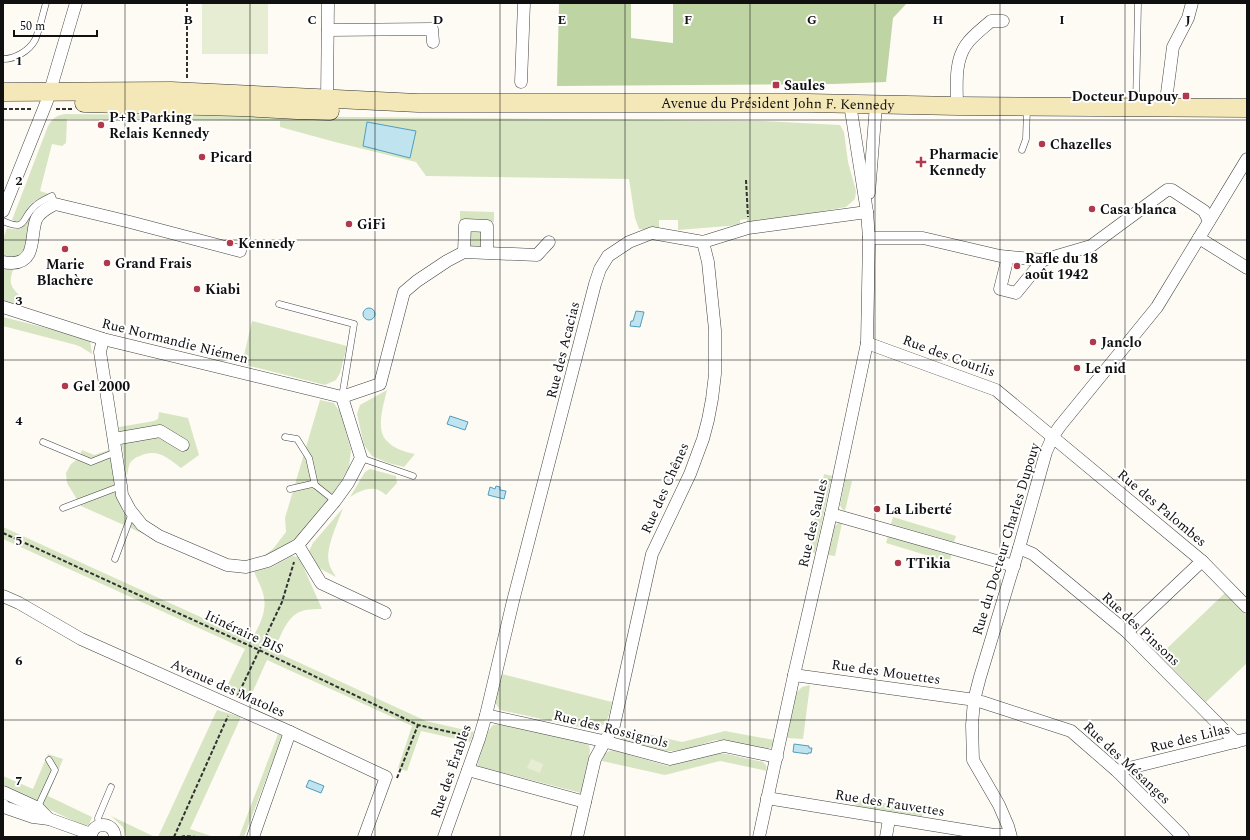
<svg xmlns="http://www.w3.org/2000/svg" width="1250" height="840" viewBox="0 0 1250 840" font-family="Spectral,serif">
	<rect width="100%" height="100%" fill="#fefbf5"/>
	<g fill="#d8e5c2">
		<path d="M66,114L763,121L840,125L844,132L848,162L856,191L855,199L846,207L747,225V219L740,220V225L678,230V220H659V230L639,229L635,218L629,179L426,176L416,162L335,142L280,127V121L67,119L66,143L62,146L52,144L40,191L49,194C42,197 34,200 29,206C25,211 23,217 18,222L12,220L48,126C53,118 56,115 66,114Z"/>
		<path d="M47,202L27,249L14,259L3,257V239L7,228C28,233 25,221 36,209C39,206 43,204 47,202Z"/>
		<path d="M460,211L494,212V222L460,221Z"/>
		<path d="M469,229H483L485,247L469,249Z"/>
		<path d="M15,264C9,282 8,284 21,297L19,307L3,302V265Z"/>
		<path d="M3,317L90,339L92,354L81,347L76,345L3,326Z"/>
		<path d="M252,321L347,346L340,373L336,380L325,385L242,364Z"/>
		<path d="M387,390C384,403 375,430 387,441C394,449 405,452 415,454L404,467L388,463L372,456L364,445L357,414L360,405Z"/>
		<path d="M320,400L334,403L340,412L351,450L349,467L338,486L321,510L298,537L277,551L263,556L273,549L286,532L285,518Z"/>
		<path d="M159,412L188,418L199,455L181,468C168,458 157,448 140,456C136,457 132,460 130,463C128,467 128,472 127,476L119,427L154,421L158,419Z"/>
		<path d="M82,450L94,455L109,450L117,497L124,514L144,534L81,506L67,483L66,473L71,464L79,458Z"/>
		<path d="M370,469L396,476L397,483L386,495C375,484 362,489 350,497L365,472Z"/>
		<path d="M824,474L832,476L815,553L808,551Z"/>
		<path d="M845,480L852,481L845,511L842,509L840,505Z"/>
		<path d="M343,508C338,523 325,548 329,563C330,568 334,573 336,577L319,568L309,551L313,543Z"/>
		<path d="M893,517L956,536L954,542L891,524Z"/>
		<path d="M838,523H842L835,556L828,555L835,526Z"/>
		<path d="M3,527L251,640C258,629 267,612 264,598C263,589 257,580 254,571L272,567L292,556L299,557L322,609C317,609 311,609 306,610C287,613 281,636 274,651L426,721L474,732L470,742L421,731L407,771L398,768L412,726L267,660L248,702L226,688L245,649L3,539Z"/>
		<path d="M888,536L952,554L949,562L886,543Z"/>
		<path d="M1225,593L1247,616V663L1206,702L1160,655Z"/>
		<path d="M502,674L612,702C609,716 608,726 593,730L500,710L494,701Z"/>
		<path d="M810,685L803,739L787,738L796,693L802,687Z"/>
		<path d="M217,710L241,717L190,829L214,837H158Z"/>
		<path d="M500,724L583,742L589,745L590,751L581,793L477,766L488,731L493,725Z"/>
		<path d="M622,728L682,742L725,731L774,740L772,747L767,749L716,740L687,749L672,751H660L623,741L620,736Z"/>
		<path d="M278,734L281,735L282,737L244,837H239Z"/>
		<path d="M612,750L668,766L716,753L727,754L763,762L766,765L767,771L720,761L665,775L602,761L605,753Z"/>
		<path d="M48,754L63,759L48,796L92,817L89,825L85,826L9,791L3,783V776L33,789Z"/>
		<path d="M856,799L923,809L922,817L855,807Z"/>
		<path d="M111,816L155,837H126L123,827Z"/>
	</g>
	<path fill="#bfd4a3" d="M559,3H631V38L673,43V3H907L893,18L886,82L833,84L557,86Z"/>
	<g fill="#e7edd2">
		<rect x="202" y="3" width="66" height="51"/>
		<path d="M531,759L543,764L540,773L527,768Z"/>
	</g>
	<g fill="#bfe3ef" stroke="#4f9ebe">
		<path d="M367,122L416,131L410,158L363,146Z"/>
		<circle cx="369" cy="314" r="6"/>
		<path d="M636,311L644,312L640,327L630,326L631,321H633Z"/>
		<path d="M450,416L468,422L465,430L447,424Z"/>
		<path d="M496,486L500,487V490L506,491L504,499L488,495L490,487L495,489Z"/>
		<path d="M794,744L809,746V748H812L811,753H808V754L793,752Z"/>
		<path d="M309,780L324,786L321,793L306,787Z"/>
	</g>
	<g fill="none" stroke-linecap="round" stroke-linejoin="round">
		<defs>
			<g id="lane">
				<path d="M3,59C15,59 29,51 35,40C39,32 43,13 46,3"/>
				<path d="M1136,106L1138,3"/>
				<path d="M1022,150L1026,139L1027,108"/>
				<path d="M3,221C28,232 20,219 35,206C39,202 46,199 52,196L55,204"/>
				<path d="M279,304L354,324L342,397"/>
				<path d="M285,437L297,439L309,458L315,485"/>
				<path d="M43,442L91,462L116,452"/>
				<path d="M361,458L413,476"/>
				<path d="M290,489L312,484L315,485L335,501"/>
				<path d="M63,508L121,486"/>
				<path d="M115,559L132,513"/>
				<path d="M37,809L55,770L49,760"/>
				<path d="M99,825L98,818L111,787"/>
			</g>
			<g id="street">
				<path d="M328,30L432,29L433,42"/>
				<path d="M521,82L524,3"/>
				<path d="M327,99L328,3"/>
				<path d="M957,106C957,87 954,62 966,45C971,37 983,28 991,21H1003"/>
				<path d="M1165,108L1173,47L1188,18L1192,3"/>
				<path d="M869,193L876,105"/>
				<path d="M3,211L47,101L76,3"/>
				<path d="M869,238H923L1000,256L1043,260L1091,246L1167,190H1172L1204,211L1209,221"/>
				<path d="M1199,238L1247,268"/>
				<path d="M464,252L465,225L487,226V252"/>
				<path d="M1008,257L1000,289L1016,293L1043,260"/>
				<path d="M3,262C6,263 9,263 12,263C37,262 30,236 36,220C39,212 48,208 55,204L130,222L240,251"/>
				<path d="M3,307L103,339L342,397"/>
				<path d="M103,339L100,352L121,486L122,495L130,510L142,525L159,536L227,565L246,567L268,561L298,545L335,501L348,483L361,458L342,397"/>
				<path d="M867,343L996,390L1202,561L1247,607"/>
				<path d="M342,397L380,384L404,292L417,281L447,261L464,252L537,255L549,242"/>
				<path d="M114,439L160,431L183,445"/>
				<path d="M831,514L1014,566"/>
				<path d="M298,545L321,583L385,613"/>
				<path d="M1019,548L1033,554L1127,632L1236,742"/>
				<path d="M3,596L19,603L81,639L290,732L386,777L364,837"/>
				<path d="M1127,632L1202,561"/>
				<path d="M794,675L968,699L982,702L1071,731L1117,771L1183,837"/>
				<path d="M486,715L603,741L670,759L724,746L777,757"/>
				<path d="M468,770L585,802"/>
				<path d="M1117,771L1247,739"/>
				<path d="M3,792L38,808L49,819"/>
				<path d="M767,798L994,835H1003L1009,837"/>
				<path d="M3,805L4,807L33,817L49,819L91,834"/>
				<path d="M91,837C92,821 114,821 115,837"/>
				<path d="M253,837L290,732"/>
				<path d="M444,837L479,739L486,715L513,601L595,284L600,269L608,256L629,242L652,233L703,242L748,228L867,212"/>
				<path d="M577,837L595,759L614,725L652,554L690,474L703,439L708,420L712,399L715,374V330L708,262L703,242"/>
				<path d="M759,837L794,675L831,514L867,343L869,238L867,212L850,104"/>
				<path d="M886,837L889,819"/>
				<path d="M1011,837L1008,826L999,805L973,760L972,725L974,700L980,677L1019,548L1046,452L1053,436L1060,426L1157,307L1247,159"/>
			</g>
			<g id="secondary">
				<path id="s1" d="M3,92L171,91L418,103H808L957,106L1247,108"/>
				<path d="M84,103L240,107L297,110L330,111"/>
			</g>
		</defs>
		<use href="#lane" stroke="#434343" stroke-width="7"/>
		<use href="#street" stroke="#434343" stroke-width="13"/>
		<use href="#secondary" stroke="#323232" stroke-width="19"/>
		<g stroke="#323232" stroke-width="2" stroke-dasharray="4 2" stroke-linecap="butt">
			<path d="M187,78V3"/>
			<path d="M3,109H32"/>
			<path d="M56,109H72"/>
			<path d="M746,180L748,217"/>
			<path d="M3,533L259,650L418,725L468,736"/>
			<path d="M237,697L282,602L294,562"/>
			<path d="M397,778L418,725"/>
			<path d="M174,837L228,716"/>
			<path d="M181,837L185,836L196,837"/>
		</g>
		<use href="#lane" stroke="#fff" stroke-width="6"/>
		<use href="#street" stroke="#fff" stroke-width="12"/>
		<use href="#secondary" stroke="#f5e8b8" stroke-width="18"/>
	</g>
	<path fill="none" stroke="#101010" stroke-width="1" stroke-opacity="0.55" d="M125,3V837M250,3V837M375,3V837M500,3V837M625,3V837M750,3V837M875,3V837M1000,3V837M1125,3V837M3,120H1247M3,240H1247M3,360H1247M3,480H1247M3,600H1247M3,720H1247"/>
	<g fill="#b0394c" stroke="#fff" stroke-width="1.5">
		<rect x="772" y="81" width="8" height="8" rx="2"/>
		<rect x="1182" y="92" width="8" height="8" rx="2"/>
		<circle cx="101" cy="125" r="4"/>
		<circle cx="1042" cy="144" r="4"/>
		<circle cx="202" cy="157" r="4"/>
		<path d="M919 156h4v4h4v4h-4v4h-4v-4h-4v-4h4z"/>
		<circle cx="1092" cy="209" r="4"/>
		<circle cx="349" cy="224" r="4"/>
		<circle cx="230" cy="243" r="4"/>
		<circle cx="65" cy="249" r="4"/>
		<circle cx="107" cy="263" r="4"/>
		<circle cx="1017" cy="266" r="4"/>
		<circle cx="197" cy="289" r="4"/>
		<circle cx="1093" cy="342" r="4"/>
		<circle cx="1077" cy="368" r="4"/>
		<circle cx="65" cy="386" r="4"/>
		<circle cx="877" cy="509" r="4"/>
		<circle cx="898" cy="563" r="4"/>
	</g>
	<g text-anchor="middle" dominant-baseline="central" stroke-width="4" stroke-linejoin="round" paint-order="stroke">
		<g font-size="14" font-weight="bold" fill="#101010" stroke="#fff" text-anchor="start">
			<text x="784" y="85">Saules</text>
			<text x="1178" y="96" text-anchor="end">Docteur Dupouy</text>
			<text x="109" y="117">P+R Parking<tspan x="109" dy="16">Relais Kennedy</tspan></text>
			<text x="1050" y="144">Chazelles</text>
			<text x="929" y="154">Pharmacie<tspan x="929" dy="16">Kennedy</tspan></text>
			<text x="210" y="157">Picard</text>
			<text x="1100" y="209">Casa blanca</text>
			<text x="357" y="224">GiFi</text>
			<text x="238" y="243">Kennedy</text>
			<text x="1025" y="258">Rafle du 18<tspan x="1025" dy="16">août 1942</tspan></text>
			<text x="115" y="263">Grand Frais</text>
			<text x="65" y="264" text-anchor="middle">Marie<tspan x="65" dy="16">Blachère</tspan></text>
			<text x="205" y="289">Kiabi</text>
			<text x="1101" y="342">Janclo</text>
			<text x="1085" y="368">Le nid</text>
			<text x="73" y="386">Gel 2000</text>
			<text x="885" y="509">La Liberté</text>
			<text x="906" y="563">TTikia</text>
		</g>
		<g font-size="14" fill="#101010" stroke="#fff">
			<text stroke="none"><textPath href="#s1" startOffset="775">Avenue du Président John F. Kennedy</textPath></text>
			<text transform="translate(175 341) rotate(14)">Rue Normandie Niémen</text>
			<text transform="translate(563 350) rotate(-76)">Rue des Acacias</text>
			<text transform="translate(949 356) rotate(20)">Rue des Courlis</text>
			<text transform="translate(665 488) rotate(-66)">Rue des Chênes</text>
			<text transform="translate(1162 508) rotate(40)">Rue des Palombes</text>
			<text transform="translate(813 523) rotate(-77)">Rue des Saules</text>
			<text transform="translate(1006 539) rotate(-73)">Rue du Docteur Charles Dupouy</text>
			<text transform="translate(1141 629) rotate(43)">Rue des Pinsons</text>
			<text transform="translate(244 632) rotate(25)">Itinéraire BIS</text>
			<text transform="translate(886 672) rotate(8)">Rue des Mouettes</text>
			<text transform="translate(228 688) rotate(24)">Avenue des Matoles</text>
			<text transform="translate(611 729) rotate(14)">Rue des Rossignols</text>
			<text transform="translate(1190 738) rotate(-14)">Rue des Lilas</text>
			<text transform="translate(1127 763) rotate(43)">Rue des Mésanges</text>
			<text transform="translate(451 771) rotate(-71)">Rue des Érables</text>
			<text transform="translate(890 803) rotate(9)">Rue des Fauvettes</text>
		</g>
	</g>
	<g font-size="13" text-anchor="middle" font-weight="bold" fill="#101010" stroke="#fff" stroke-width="4" stroke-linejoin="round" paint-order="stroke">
		<text x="188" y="24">B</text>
		<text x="312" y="24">C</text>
		<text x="438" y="24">D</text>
		<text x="562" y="24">E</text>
		<text x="688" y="24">F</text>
		<text x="812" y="24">G</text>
		<text x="938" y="24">H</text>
		<text x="1062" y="24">I</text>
		<text x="1188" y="24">J</text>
		<text x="19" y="65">1</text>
		<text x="19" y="185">2</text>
		<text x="19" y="305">3</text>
		<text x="19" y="425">4</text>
		<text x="19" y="545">5</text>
		<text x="19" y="665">6</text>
		<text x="19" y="785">7</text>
	</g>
	<rect width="1250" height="840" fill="none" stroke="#101010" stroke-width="8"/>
	<path d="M14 30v6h83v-6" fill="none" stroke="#101010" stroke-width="2"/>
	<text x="20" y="30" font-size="12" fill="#101010" stroke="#ffffff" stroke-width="3" paint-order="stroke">50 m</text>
</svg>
